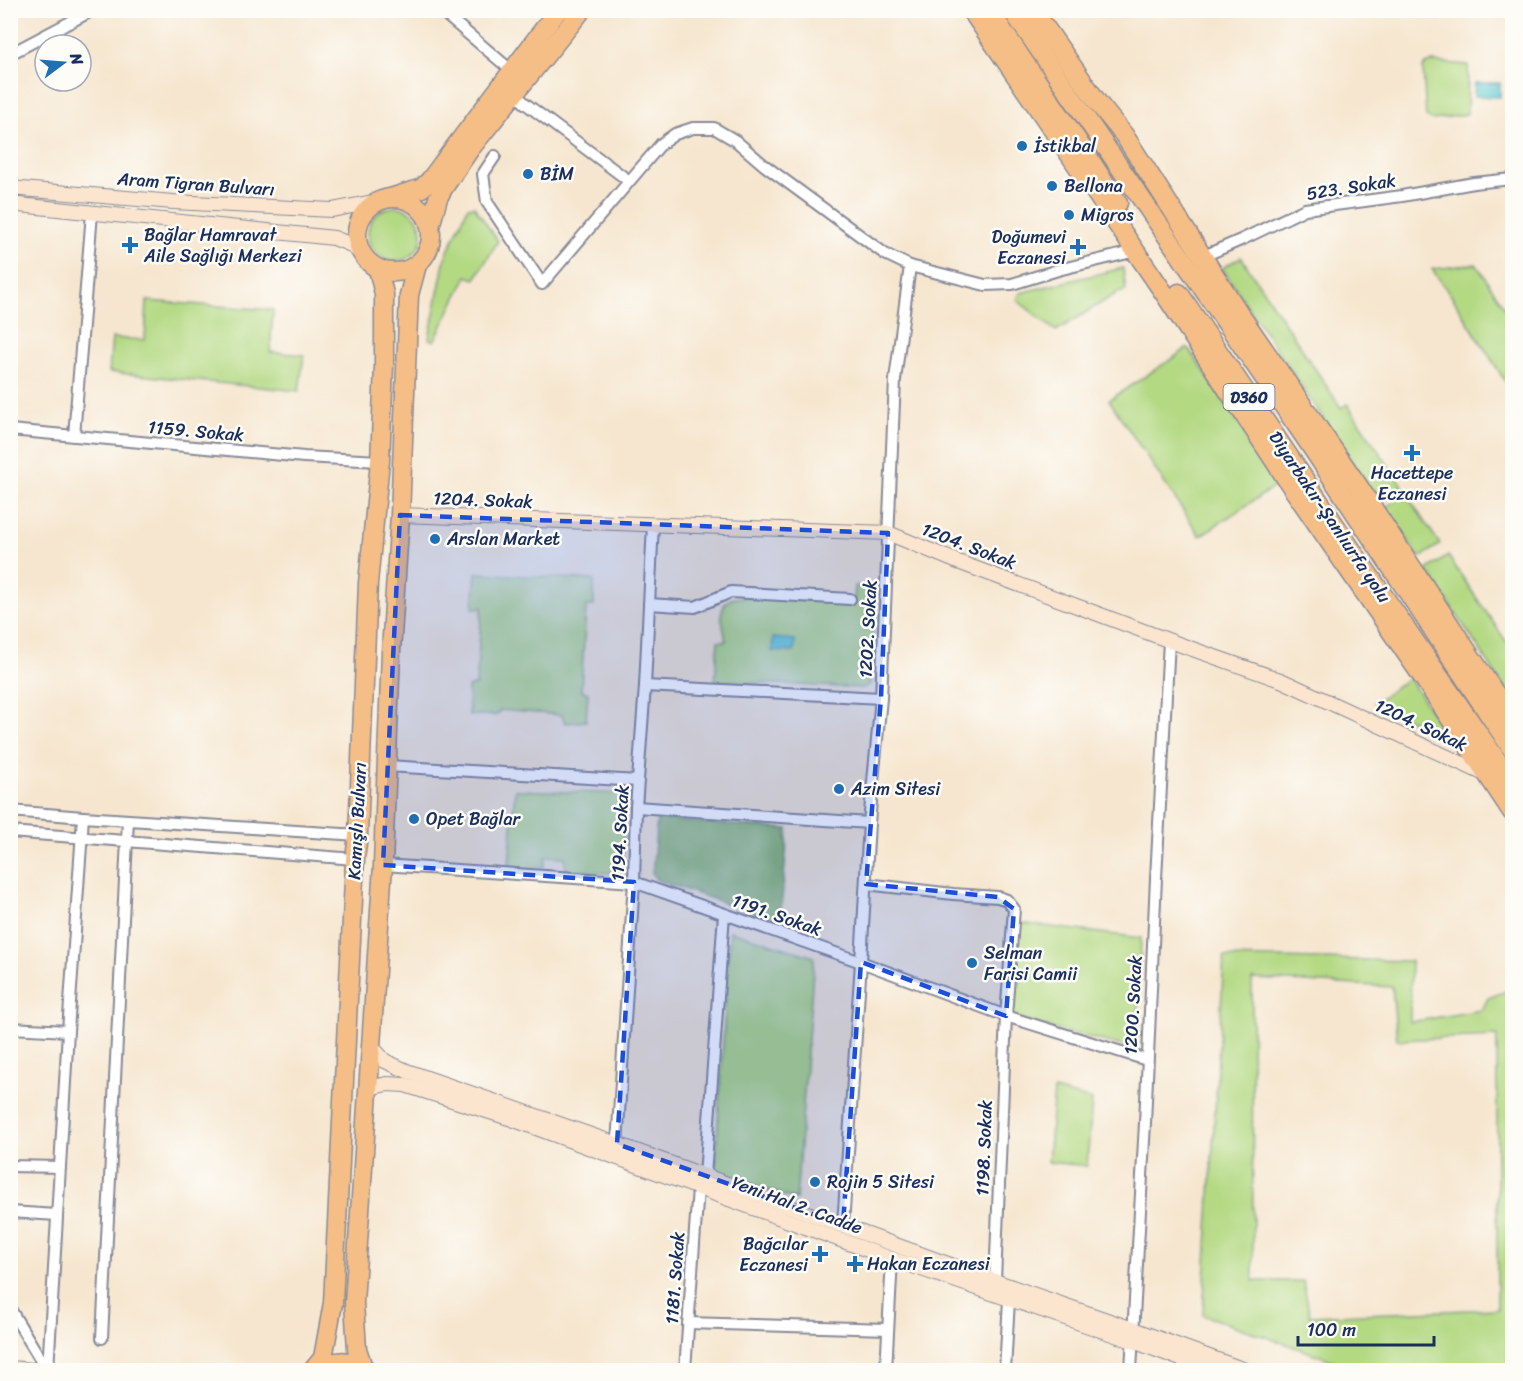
<svg xmlns="http://www.w3.org/2000/svg" width="1523" height="1381" viewBox="0 0 1523 1381" font-family="Sriracha,sans-serif">
	<rect width="100%" height="100%" fill="#fdfcf7"/>
	<filter id="ink" filterUnits="userSpaceOnUse"><feTurbulence type="fractalNoise" baseFrequency=".0167" numOctaves="2"/><feDisplacementMap in="SourceGraphic" scale="12" xChannelSelector="R" yChannelSelector="G"/><feConvolveMatrix kernelMatrix="1 2 1 2 8 2 1 2 1" color-interpolation-filters="sRGB"/></filter>
	<filter id="wash" filterUnits="userSpaceOnUse"><feTurbulence type="fractalNoise" baseFrequency=".008" numOctaves="4" result="noise"/><feDisplacementMap in="SourceGraphic" scale="24" xChannelSelector="R" yChannelSelector="G"/><feGaussianBlur stdDeviation="1.35" result="paint"/><feColorMatrix in="noise" values="0 0 0 0 0 0 0 0 0 0 0 0 0 0 0 0 0 1.4 0 .05"/><feComposite in="paint" operator="in"/></filter>
	<g filter="url(#wash)">
		<rect width="100%" height="100%" fill="#f6e6cf"/>
		<g fill="#b4d983" stroke="#688470" stroke-width="1.5" fill-rule="evenodd">
			<path d="M1432,62L1468,65L1467,114L1433,120L1426,117L1423,68L1426,64Z"/>
			<path d="M474,206L498,241L475,279L467,276L434,341L429,339L445,258L468,207Z"/>
			<circle cx="395" cy="234" r="27"/>
			<path d="M1241,257L1341,408L1347,404L1403,487L1380,503L1222,268Z"/>
			<path d="M1476,264L1512,318V392L1450,294L1432,269Z"/>
			<path d="M1123,268L1126,291L1117,293L1056,331L1017,300L1020,293Z"/>
			<path d="M147,301L273,310L270,352L304,355L299,391L109,372L112,338L145,340Z"/>
			<path d="M1188,348L1280,483L1200,536L1109,400Z"/>
			<path d="M1406,494L1440,544L1420,558L1385,508Z"/>
			<path d="M1448,556L1512,650V699L1427,570Z"/>
			<path d="M476,573L594,580V606H586L581,690L588,693L586,721L565,723L562,715L500,710L497,715H469L468,687L476,685L482,607L473,608Z"/>
			<path d="M855,586L875,587L870,684L863,688L715,681L718,641H726L721,614L725,603L731,599L741,597L854,602Z"/>
			<path d="M1409,678L1449,738L1374,703Z"/>
			<path d="M515,790L626,794L622,874L566,870L565,857L546,856L544,867H509Z"/>
			<path d="M1019,923L1141,938L1137,1044L1131,1048L1010,1018L1014,1006Z"/>
			<path d="M730,931L814,957L796,1200L715,1171Z"/>
			<path d="M1224,957L1411,961L1410,1022L1482,1010L1488,998L1512,989V1370H1360L1203,1315ZM1252,979L1392,987L1397,1040L1497,1036V1309L1310,1316L1303,1281H1253Z"/>
			<path d="M1054,1090L1092,1100L1087,1166L1048,1162Z"/>
		</g>
		<path fill="#8fb971" stroke="#557468" stroke-width="1.5" d="M657,819L788,829L780,922L657,880L652,874Z"/>
		<g fill="#5ac7d0" stroke="#3a7b97" stroke-width="1.5">
			<path d="M1475,83H1500V97L1474,96Z"/>
			<path d="M773,638L795,640L794,652L772,651Z"/>
		</g>
	</g>
	<g filter="url(#ink)">
		<g fill="none" stroke-linecap="round" stroke-linejoin="round">
			<defs>
				<g id="street">
					<path d="M440,10L512,71"/>
					<path d="M10,54L93,10"/>
					<path d="M515,94L526,104L629,181"/>
					<path d="M495,156L483,174L487,202L542,284L661,144L675,134L693,128H714L736,141L764,165L885,254L910,266"/>
					<path d="M1204,256L1243,239L1305,209L1402,196L1474,183L1512,179"/>
					<path d="M10,430L304,457L380,461"/>
					<path d="M74,436L92,213"/>
					<path d="M649,604L695,607L731,592L850,599"/>
					<path d="M645,686L881,698"/>
					<path d="M387,766L638,781"/>
					<path d="M636,807L869,823"/>
					<path d="M10,811L83,817L358,835"/>
					<path d="M10,832L355,859"/>
					<path d="M383,865L634,882L861,962L1006,1016L1147,1060"/>
					<path d="M866,884L953,894L998,897L1007,900L1014,909L1006,1016L995,1281"/>
					<path d="M10,1028L68,1031"/>
					<path d="M617,1144L634,882L636,807L645,686L653,524"/>
					<path d="M10,1166L60,1167"/>
					<path d="M705,1176L724,914"/>
					<path d="M10,1212L57,1215"/>
					<path d="M843,1225L861,962L869,823L881,698L895,380L910,266L985,285L1012,284L1058,270L1136,251"/>
					<path d="M10,1309L47,1370"/>
					<path d="M688,1323L888,1329"/>
					<path d="M102,1338L128,820"/>
					<path d="M48,1370L68,1031L83,817"/>
					<path d="M685,1370L698,1188"/>
					<path d="M886,1370L892,1259"/>
					<path d="M1005,1370L1009,1300"/>
					<path d="M1131,1370L1145,1123L1156,878L1169,641"/>
				</g>
				<g id="secondary">
					<path d="M10,188L173,202L332,210L378,201"/>
					<path d="M10,204L334,238L349,244L362,254"/>
					<path d="M400,515L888,533L958,562L1082,608L1181,645L1283,681L1489,776"/>
					<path d="M372,1047L385,1061L407,1071L617,1144L995,1281L1133,1329L1245,1370"/>
					<path d="M369,1088L387,1084L405,1085L509,1118L892,1259L1133,1341L1210,1370"/>
					<path d="M10,1368L34,1370"/>
				</g>
				<g id="highway">
					<path d="M971,10L1166,296L1293,489L1426,682L1512,812"/>
					<path d="M989,10L1077,140L1118,203"/>
					<path d="M1012,10L1306,439L1512,749"/>
					<path d="M1033,10L1098,103L1124,135L1241,316L1357,484L1512,719"/>
					<path d="M390,198L422,188L430,180L558,10"/>
					<circle cx="394" cy="235" r="37"/>
					<path d="M430,227L438,198L444,187L470,149L582,10"/>
					<path d="M1179,293L1354,553L1512,782"/>
					<path d="M363,1367L357,1349L354,1303L383,865L391,651L400,515L409,295L417,265"/>
					<path d="M313,1370L323,1358L333,1303L355,859L358,835L368,583L380,461L384,366V294L378,269"/>
					<path d="M315,1370C331,1360 351,1357 367,1370"/>
				</g>
			</defs>
			<use href="#street" stroke="#888a96" stroke-width="14"/>
			<use href="#secondary" stroke="#888a96" stroke-width="16"/>
			<use href="#highway" stroke="#888a96" stroke-width="21"/>
			<use href="#street" stroke="#fff" stroke-width="10"/>
			<use href="#secondary" stroke="#fbe5cf" stroke-width="14"/>
			<use href="#highway" stroke="#f6be87" stroke-width="18"/>
		</g>
	</g>
	<path fill="#1d4ed8" fill-opacity="0.2" stroke="#1d4ed8" stroke-width="4.5" stroke-dasharray="12 8" stroke-linejoin="round" d="M400,515L888,533L881,698L866,884L998,897L1014,909L1006,1016L861,962L843,1225L617,1144L634,882L383,865Z"/>
	<g fill="#1f6fb2" stroke="#fdfcf7" stroke-width="2">
		<circle cx="1022" cy="146" r="6"/>
		<circle cx="528" cy="174" r="6"/>
		<circle cx="1052" cy="186" r="6"/>
		<circle cx="1069" cy="215" r="6"/>
		<path d="M127 236h6v6h6v6h-6v6h-6v-6h-6v-6h6z"/>
		<path d="M1075 238h6v6h6v6h-6v6h-6v-6h-6v-6h6z"/>
		<path d="M1409 444h6v6h6v6h-6v6h-6v-6h-6v-6h6z"/>
		<circle cx="435" cy="539" r="6"/>
		<circle cx="839" cy="789" r="6"/>
		<circle cx="414" cy="819" r="6"/>
		<circle cx="972" cy="963" r="6"/>
		<circle cx="815" cy="1182" r="6"/>
		<path d="M817 1245h6v6h6v6h-6v6h-6v-6h-6v-6h6z"/>
		<path d="M852 1255h6v6h6v6h-6v6h-6v-6h-6v-6h6z"/>
	</g>
	<g text-anchor="middle" dominant-baseline="central" stroke-width="5" stroke-linejoin="round" paint-order="stroke">
		<rect fill="#fdfcf7" stroke="#5f6c8c" stroke-width="1.5" x="1223.5" y="384" width="51" height="26" rx="4.5"/>
		<g font-size="16" font-weight="bold" fill="#1b2f5e">
			<text x="1249" y="397">D360</text>
		</g>
		<g font-size="18" fill="#1b2f5e" stroke="#fdfcf7" text-anchor="start">
			<text x="1034" y="146">İstikbal</text>
			<text x="540" y="174">BİM</text>
			<text x="1064" y="186">Bellona</text>
			<text x="1081" y="215">Migros</text>
			<text x="144" y="235">Bağlar Hamravat<tspan x="144" dy="21">Aile Sağlığı Merkezi</tspan></text>
			<text x="1066" y="237" text-anchor="end">Doğumevi<tspan x="1066" dy="21">Eczanesi</tspan></text>
			<text x="1412" y="473" text-anchor="middle">Hacettepe<tspan x="1412" dy="21">Eczanesi</tspan></text>
			<text x="447" y="539">Arslan Market</text>
			<text x="851" y="789">Azim Sitesi</text>
			<text x="426" y="819">Opet Bağlar</text>
			<text x="984" y="953">Selman<tspan x="984" dy="21">Farisi Camii</tspan></text>
			<text x="827" y="1182">Rojin 5 Sitesi</text>
			<text x="808" y="1244" text-anchor="end">Bağcılar<tspan x="808" dy="21">Eczanesi</tspan></text>
			<text x="867" y="1264">Hakan Eczanesi</text>
		</g>
		<g font-size="18" fill="#1b2f5e" stroke="#fdfcf7">
			<text transform="translate(196 184) rotate(4)">Aram Tigran Bulvarı</text>
			<text transform="translate(1351 187) rotate(-9)">523. Sokak</text>
			<text transform="translate(196 431) rotate(5)">1159. Sokak</text>
			<text transform="translate(483 500) rotate(2)">1204. Sokak</text>
			<text transform="translate(1330 517) rotate(56)">Diyarbakır-Şanlıurfa yolu</text>
			<text transform="translate(969 546) rotate(21)">1204. Sokak</text>
			<text transform="translate(868 629) rotate(-87)">1202. Sokak</text>
			<text transform="translate(1421 725) rotate(25)">1204. Sokak</text>
			<text transform="translate(357 821) rotate(-87)">Kamışlı Bulvarı</text>
			<text transform="translate(620 833) rotate(-87)">1194. Sokak</text>
			<text transform="translate(777 915) rotate(19)">1191. Sokak</text>
			<text transform="translate(1133 1005) rotate(-87)">1200. Sokak</text>
			<text transform="translate(984 1148) rotate(-88)">1198. Sokak</text>
			<text transform="translate(797 1205) rotate(20)">Yeni Hal 2. Cadde</text>
			<text transform="translate(675 1278) rotate(-86)">1181. Sokak</text>
		</g>
	</g>
	<rect width="1523" height="1381" fill="none" stroke="#fdfcf7" stroke-width="36"/>
	<g transform="translate(63 63) rotate(74)"><circle r="28" fill="#fdfcf7" stroke="#a3aaba" stroke-width="1.5"/>
	<path d="M0-4.5L10 22L0 15L-10 22Z" fill="#1f6fb2"/>
	<text y="-9" font-size="16" font-weight="bold" text-anchor="middle" fill="#1b2f5e">N</text>
	</g>
	<path d="M1298 1336v9h136v-9" fill="none" stroke="#1b2f5e" stroke-width="3"/>
	<text x="1307" y="1336" font-size="18" fill="#1b2f5e" stroke="#fdfcf7" stroke-width="4.5" paint-order="stroke">100 m</text>
</svg>
